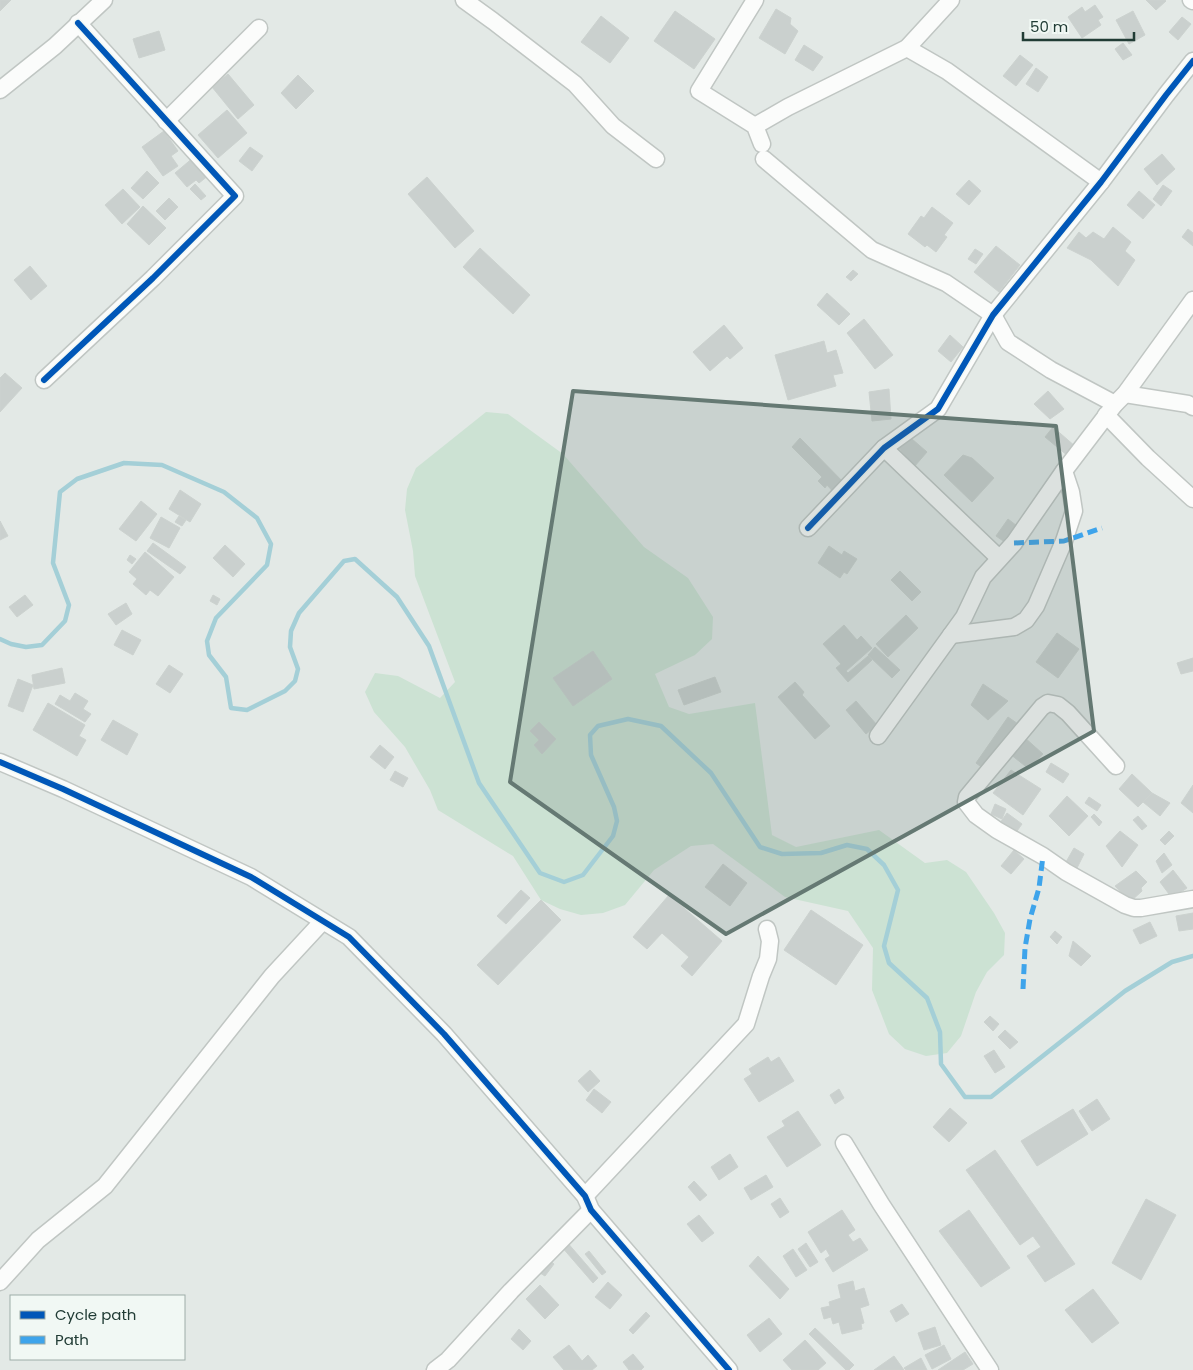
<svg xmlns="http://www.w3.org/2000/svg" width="1193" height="1370" viewBox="0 0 1193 1370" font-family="Poppins,sans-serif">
	<rect width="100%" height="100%" fill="#e3e9e6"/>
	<path fill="#cce2d3" d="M486,412L508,414L563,454L644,547L688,578L713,617L712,639L695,655L655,674L669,707L689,714L755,703L772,835L796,847L879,830L925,863L947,860L966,872L994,913L1005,933L1004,955L987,972L976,992L961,1036L947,1053L926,1056L905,1049L889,1034L872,990L873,948L848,911L785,897L713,844L691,846L654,870L625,905L603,913L581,915L560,909L541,900L513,856L438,810L430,790L405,747L374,712L365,692L375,673L398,676L440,698L455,682L415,576L413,551L405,510L407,489L416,468Z"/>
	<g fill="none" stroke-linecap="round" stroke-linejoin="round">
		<path stroke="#a4cfd7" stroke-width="4.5" d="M0,639L11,644L26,647L42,645L65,621L69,605L53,563L60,492L77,479L124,463L162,465L224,492L257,518L271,544L267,565L216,618L207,641L209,655L226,677L231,708L247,710L285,691L295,681L298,669L290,647L291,631L299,613L344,561L355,559L397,597L429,646L479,783L540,873L564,882L583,875L613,836L617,821L614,807L591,755L590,735L598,726L628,719L661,726L711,773L760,847L782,854L821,853L847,845L867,849L884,865L898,890L884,946L889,963L927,998L940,1032L941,1064L965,1097H991L1125,991L1172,962L1193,956"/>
	</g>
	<g fill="#cad0ce" stroke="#ccd2cf">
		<path d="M0,0H11L0,11Z"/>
		<path d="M1146,0H1165L1166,1L1156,10Z"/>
		<path d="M1095,5L1103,17L1098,20L1101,25L1082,38L1068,17L1082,7L1085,12Z"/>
		<path d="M776,9L791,18L790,24L798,31L785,54L759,38Z"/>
		<path d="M675,11L715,39L694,69L654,41Z"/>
		<path d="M1133,11L1145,35L1129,44L1116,20Z"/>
		<path d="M601,16L629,38L610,63L581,42Z"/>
		<path d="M1182,17L1191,24L1178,40L1169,32Z"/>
		<path d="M159,31L165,50L139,58L133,39Z"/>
		<path d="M1123,43L1132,55L1123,60L1115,49Z"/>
		<path d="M804,45L823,57L813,71L795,60Z"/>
		<path d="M1020,55L1033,65L1016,86L1003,76Z"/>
		<path d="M1036,68L1048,77L1038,92L1026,84Z"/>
		<path d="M228,74L254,105L238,119L212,87Z"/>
		<path d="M298,75L314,91L296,109L281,93Z"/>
		<path d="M227,110L247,133L218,158L198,135Z"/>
		<path d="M164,131L178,151L171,156L178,166L163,176L142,147Z"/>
		<path d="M250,147L263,156L252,171L239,161Z"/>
		<path d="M1162,154L1175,169L1157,185L1144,169Z"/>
		<path d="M194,157L209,175L199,183L196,180L187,187L175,173Z"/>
		<path d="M147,171L159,183L143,199L131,188Z"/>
		<path d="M427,177L474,231L455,248L408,194Z"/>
		<path d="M969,180L981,191L969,205L956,194Z"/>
		<path d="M195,184L206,196L201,200L190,189Z"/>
		<path d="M1163,185L1172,191L1161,206L1153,199Z"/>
		<path d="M123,189L140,207L122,224L105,205Z"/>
		<path d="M1139,191L1155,205L1143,219L1127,205Z"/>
		<path d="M169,198L178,207L165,220L156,211Z"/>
		<path d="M143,206L166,228L149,245L127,224Z"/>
		<path d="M932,207L953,223L944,235L947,237L936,252L927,245L925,247L908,234L921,216L924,218Z"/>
		<path d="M1113,227L1131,242L1125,251L1135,260L1118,286L1091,260L1067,248L1079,232L1086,238L1093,232L1104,239Z"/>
		<path d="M1188,229L1193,233V246L1182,237Z"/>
		<path d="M996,246L1020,265L999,292L974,272Z"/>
		<path d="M480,248L530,295L513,314L463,267Z"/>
		<path d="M975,249L983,254L976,264L968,259Z"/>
		<path d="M30,266L47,286L31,300L14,280Z"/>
		<path d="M853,270L858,274L851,281L846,277Z"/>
		<path d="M827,293L850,314L839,325L817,305Z"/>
		<path d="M864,319L893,355L875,369L847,333Z"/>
		<path d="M724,325L743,348L730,359L727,356L710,371L693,352Z"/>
		<path d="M950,335L963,347L951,362L938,351Z"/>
		<path d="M824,341L827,353L836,350L843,373L833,375L836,386L788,400L775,355Z"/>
		<path d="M5,373L22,388L0,412V378Z"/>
		<path d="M889,389L891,419L872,421L869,392Z"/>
		<path d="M1048,391L1064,409L1050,419L1034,404Z"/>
		<path d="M1053,427L1076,447L1068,456L1045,437Z"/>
		<path d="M800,438L847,486L837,496L827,485L825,488L818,481L822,477L792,447Z"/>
		<path d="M912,439L927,452L914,467L898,447Z"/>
		<path d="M963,455L972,458L994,478L972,502L944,475Z"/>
		<path d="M180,490L201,504L190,522L169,509Z"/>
		<path d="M141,501L157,514L136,541L119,529Z"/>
		<path d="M179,516L186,520L182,526L175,522Z"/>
		<path d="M161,517L180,528L169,548L150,538Z"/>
		<path d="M1008,519L1021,529L1009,545L996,536Z"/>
		<path d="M0,521L8,536L0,540Z"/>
		<path d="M153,543L186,567L180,574L147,551Z"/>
		<path d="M225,545L245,564L233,577L213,558Z"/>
		<path d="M829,546L842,555L844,551L857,559L847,574L844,572L840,578L818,563Z"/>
		<path d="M145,552L174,577L158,596L150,590L146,595L133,584L137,579L129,572Z"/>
		<path d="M130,555L136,559L132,564L127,560Z"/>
		<path d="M900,571L921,592L912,601L891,580Z"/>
		<path d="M25,595L33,605L17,617L9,607Z"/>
		<path d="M213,595L220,599L217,605L210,601Z"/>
		<path d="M126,603L132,614L116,625L108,614Z"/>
		<path d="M906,615L918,628L888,657L876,644Z"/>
		<path d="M844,625L857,640L861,636L872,648L846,671L848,673L868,656L872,660L848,682L836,668L841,664L823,644Z"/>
		<path d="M122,630L141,640L133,655L114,645Z"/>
		<path d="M1057,633L1079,649L1058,678L1036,662Z"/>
		<path d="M875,647L900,670L892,678L868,655Z"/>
		<path d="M593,651L612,679L573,706L553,678Z"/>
		<path d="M1193,658V671L1181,674L1177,663Z"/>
		<path d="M169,665L183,674L170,693L156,684Z"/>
		<path d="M62,668L65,683L34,689L32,675Z"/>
		<path d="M715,677L721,692L684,705L678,690Z"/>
		<path d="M18,679L33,685L23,712L8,706Z"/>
		<path d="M795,682L804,692L802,695L830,726L815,739L778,697Z"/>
		<path d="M983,684L1008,701L988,720L971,705Z"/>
		<path d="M75,693L88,701L83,709L91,714L85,722L55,704L60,695L70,701Z"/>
		<path d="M856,701L877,725L866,734L846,710Z"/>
		<path d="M48,703L85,725L79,736L86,740L77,756L33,730Z"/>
		<path d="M1008,717L1021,726L988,772L976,763Z"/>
		<path d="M113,720L138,734L127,755L101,740Z"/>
		<path d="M539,722L556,739L542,754L534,745L539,740L530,731Z"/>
		<path d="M1024,737L1043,754L1029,769L1010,754Z"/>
		<path d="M380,745L394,757L385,769L370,757Z"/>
		<path d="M1051,763L1069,774L1063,783L1046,772Z"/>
		<path d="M1011,770L1041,789L1023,815L993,793Z"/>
		<path d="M395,771L408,778L403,787L390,780Z"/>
		<path d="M1132,774L1152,793L1138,807L1119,789Z"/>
		<path d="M1193,785V813L1181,803Z"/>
		<path d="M1152,793L1170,803L1160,816L1143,802Z"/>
		<path d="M1067,796L1088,816L1069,836L1049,816Z"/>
		<path d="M1089,797L1101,805L1097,811L1085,803Z"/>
		<path d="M995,804L1006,809L1002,819L991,814Z"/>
		<path d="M1007,813L1022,824L1015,834L1000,823Z"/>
		<path d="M1094,814L1102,822L1099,826L1091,817Z"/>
		<path d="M1138,816L1147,826L1142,830L1133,820Z"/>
		<path d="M1120,831L1138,845L1122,867L1106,846Z"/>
		<path d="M1169,831L1174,836L1165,845L1160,840Z"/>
		<path d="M1074,848L1084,854L1077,868L1066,862Z"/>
		<path d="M1014,850L1024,859L1011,874L1001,866Z"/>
		<path d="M1164,853L1172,865L1162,873L1156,861Z"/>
		<path d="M723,864L747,883L730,906L705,887Z"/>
		<path d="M1173,870L1187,888L1172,898L1160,882Z"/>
		<path d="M1136,871L1147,882L1141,888L1142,891L1130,902L1115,886Z"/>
		<path d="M521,890L530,898L506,924L497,916Z"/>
		<path d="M669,895L722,941L692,976L681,966L689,957L662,933L647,949L633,937Z"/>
		<path d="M541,900L561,920L498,985L477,965Z"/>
		<path d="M811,910L863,945L836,985L784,950Z"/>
		<path d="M1193,913V929L1179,931L1176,916Z"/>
		<path d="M1150,922L1157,936L1140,944L1133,930Z"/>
		<path d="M1055,931L1062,937L1057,944L1050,937Z"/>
		<path d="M1073,941L1091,956L1081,966L1069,956Z"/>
		<path d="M990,1016L999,1024L993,1031L984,1022Z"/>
		<path d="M1005,1030L1018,1042L1010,1049L998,1037Z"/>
		<path d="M994,1050L1005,1067L995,1073L984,1056Z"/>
		<path d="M768,1057L771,1062L779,1057L794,1081L759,1102L744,1079L752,1074L749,1069Z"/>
		<path d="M590,1070L600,1081L588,1092L578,1081Z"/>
		<path d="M594,1089L611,1102L602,1113L586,1100Z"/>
		<path d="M839,1089L844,1098L835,1104L830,1095Z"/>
		<path d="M1097,1099L1110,1119L1092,1131L1079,1111Z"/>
		<path d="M950,1108L967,1123L949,1142L933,1127Z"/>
		<path d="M1073,1109L1088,1134L1037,1166L1021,1141Z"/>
		<path d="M798,1111L821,1145L787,1167L767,1137L785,1126L782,1121Z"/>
		<path d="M995,1150L1075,1264L1045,1282L1027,1256L1041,1247L1033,1236L1020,1245L966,1170Z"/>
		<path d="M730,1154L738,1167L719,1180L711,1167Z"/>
		<path d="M766,1175L773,1187L751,1200L744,1188Z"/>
		<path d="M694,1181L707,1195L700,1201L688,1187Z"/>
		<path d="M780,1198L789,1212L780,1218L771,1204Z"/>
		<path d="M1146,1199L1176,1215L1141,1280L1112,1263Z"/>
		<path d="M842,1210L855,1230L848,1235L853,1242L860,1238L868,1250L833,1272L825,1259L830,1256L826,1249L821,1253L808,1232Z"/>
		<path d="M969,1210L1010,1268L981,1287L939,1231Z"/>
		<path d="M699,1215L714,1233L702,1242L687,1224Z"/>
		<path d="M566,1241L598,1278L593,1283L561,1246Z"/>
		<path d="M806,1243L818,1262L810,1267L798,1249Z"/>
		<path d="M793,1249L807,1270L796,1277L783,1256Z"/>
		<path d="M589,1251L606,1272L602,1275L585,1254Z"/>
		<path d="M758,1256L789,1289L780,1299L749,1266Z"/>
		<path d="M549,1260L554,1264L545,1276L540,1273Z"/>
		<path d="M853,1281L855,1291L864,1288L869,1305L860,1308L864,1323L861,1324L862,1329L842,1334L839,1322L833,1324L831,1317L824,1319L821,1308L830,1306L829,1302L841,1298L838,1285Z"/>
		<path d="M608,1282L622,1295L610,1309L595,1297Z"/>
		<path d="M540,1285L559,1305L545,1319L526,1299Z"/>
		<path d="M1093,1289L1119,1323L1092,1343L1065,1310Z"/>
		<path d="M902,1304L909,1314L896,1322L890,1311Z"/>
		<path d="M646,1312L650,1316L633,1334L629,1330Z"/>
		<path d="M769,1318L782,1334L760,1352L747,1335Z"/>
		<path d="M935,1327L941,1345L924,1350L918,1333Z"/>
		<path d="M815,1328L854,1365L849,1370H846L809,1334Z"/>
		<path d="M519,1329L531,1341L523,1350L511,1339Z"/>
		<path d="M805,1340L826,1363L818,1370H792L783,1360Z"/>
		<path d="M569,1345L582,1361L588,1355L597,1366L592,1370H564L553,1357Z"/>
		<path d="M944,1345L951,1359L932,1369L925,1355Z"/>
		<path d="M965,1352L973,1364L963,1370H938Z"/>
		<path d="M633,1354L644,1367L641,1370H629L623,1362Z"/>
		<path d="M894,1356L904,1370H874Z"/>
		<path d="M921,1358L927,1370H906L904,1368Z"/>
	</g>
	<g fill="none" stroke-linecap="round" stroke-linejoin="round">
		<defs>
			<g id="minor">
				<path d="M464,0L493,21L575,84L613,126L656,159"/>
				<path d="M755,0L699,91L755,126L762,144"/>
				<path d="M1191,0L1193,1"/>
				<path d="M907,48L947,71L1101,182"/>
				<path d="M0,90L55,46L104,0"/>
				<path d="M166,121L259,28"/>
				<path d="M755,126L788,107L907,48L951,0"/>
				<path d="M764,159L872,250L946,283L993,315L1008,342L1051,370L1115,404"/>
				<path d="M44,380L153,278L235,196L78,23"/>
				<path d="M1125,394L1188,404L1193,407"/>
				<path d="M1106,415L1148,458L1193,499"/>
				<path d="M884,448L999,558"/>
				<path d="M808,528L884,448L938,409L993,315L1101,182L1166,95L1193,61"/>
				<path d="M951,635L1014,627L1026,620L1036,606L1064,541L1074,511L1071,492L1064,471"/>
				<path d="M878,736L964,617L983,577L1014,543L1064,471L1115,404L1125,394L1193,300"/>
				<path d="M0,762L63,789L251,877L349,937L444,1034L585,1196L591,1210L729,1370"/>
				<path d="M1116,766L1068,713L1058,705L1048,703L1042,707L967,797L966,802L976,815L997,830L1043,856L1066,872L1125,905L1134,908H1141L1193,899"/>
				<path d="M844,1143L881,1204L990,1370"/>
				<path d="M585,1196L746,1024L761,976L768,959L770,941L767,929"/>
				<path d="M0,1282L38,1240L105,1186L272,976L322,922"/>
				<path d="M435,1370L448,1360L511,1291L591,1210"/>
			</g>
		</defs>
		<use href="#minor" stroke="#c0c6c3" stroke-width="19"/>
		<use href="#minor" stroke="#fbfcfb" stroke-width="16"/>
		<g stroke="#3ea4eb" stroke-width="5" stroke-dasharray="10 5" stroke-linecap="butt">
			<path d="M1014,543L1064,541L1102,528"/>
			<path d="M1023,989L1025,948L1030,919L1039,888L1043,856"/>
		</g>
		<defs>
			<g id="cycleway">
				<path d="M44,380L153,278L235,196L78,23"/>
				<path d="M808,528L884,448L938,409L993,315L1101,182L1166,95L1193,61"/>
				<path d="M0,762L63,789L251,877L349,937L444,1034L585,1196L591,1210L729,1370"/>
			</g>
		</defs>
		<use href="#cycleway" stroke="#f1f8f4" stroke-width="9"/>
		<use href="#cycleway" stroke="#0057b8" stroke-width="6"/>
	</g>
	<path fill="#657973" fill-opacity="0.2" stroke="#657973" stroke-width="4" stroke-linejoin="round" d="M573,391L1056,426L1094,731L726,934L510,782Z"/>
	<rect x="10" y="1295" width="175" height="65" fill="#f1f8f4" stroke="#9eada8"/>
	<rect x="20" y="1311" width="25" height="8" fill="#0057b8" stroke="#9eada8"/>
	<text x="55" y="1320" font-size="15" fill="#213c35">Cycle path</text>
	<rect x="20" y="1336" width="25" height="8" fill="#3ea4eb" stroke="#9eada8"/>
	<text x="55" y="1345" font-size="15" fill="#213c35">Path</text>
	<path d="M1023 32v8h111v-8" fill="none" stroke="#213c35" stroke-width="2.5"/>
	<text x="1030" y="32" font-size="15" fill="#213c35" stroke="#f1f8f4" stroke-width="4" paint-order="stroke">50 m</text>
</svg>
